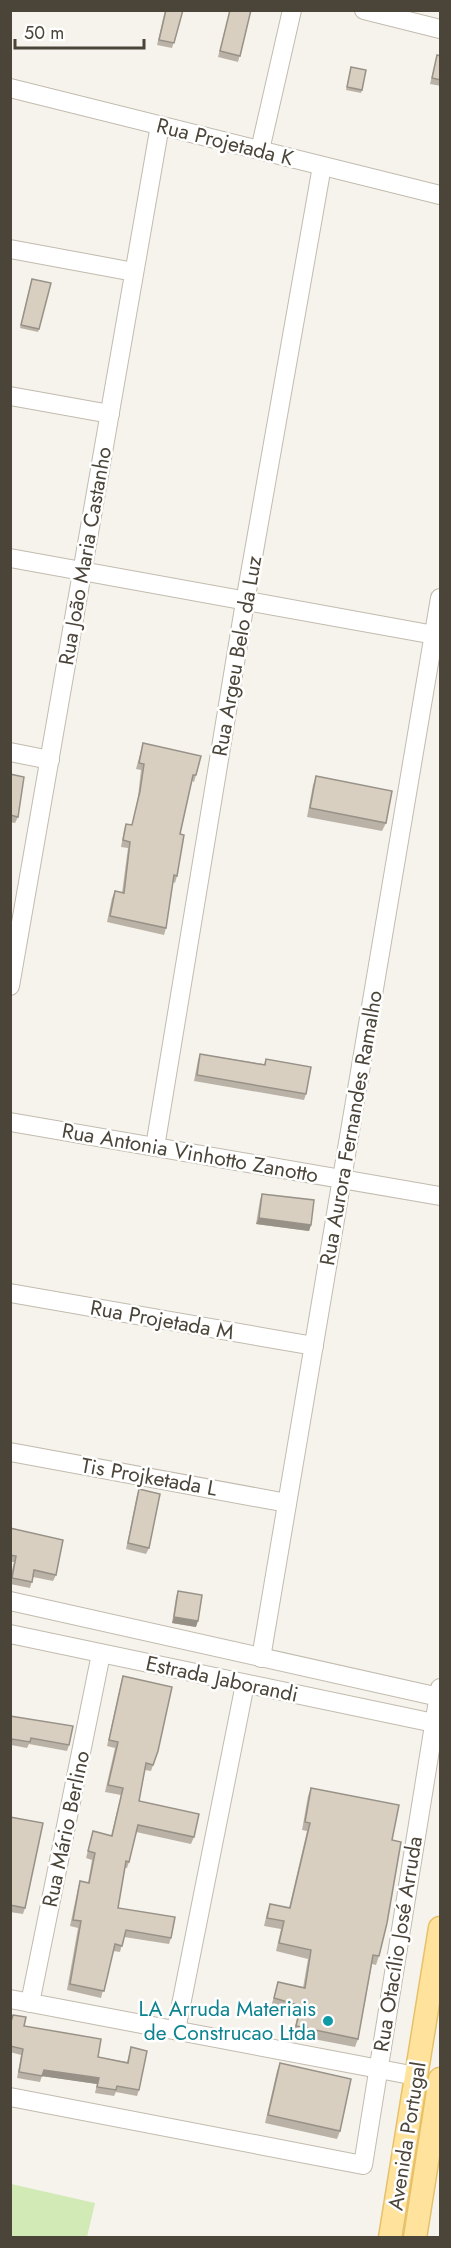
<svg xmlns="http://www.w3.org/2000/svg" width="451" height="2248" viewBox="0 0 451 2248" font-family="Jost,sans-serif">
	<rect width="100%" height="100%" fill="#f6f3ec"/>
	<path fill="#d2eab5" d="M11,2184L95,2203L87,2237H11Z"/>
	<g fill="none" stroke-linecap="round" stroke-linejoin="round">
		<defs>
			<g id="minor">
				<path d="M364,10L440,29"/>
				<path d="M10,88L440,195"/>
				<path d="M260,150L292,10"/>
				<path d="M10,249L134,272"/>
				<path d="M10,396L110,414"/>
				<path d="M10,558L440,636"/>
				<path d="M10,752L50,760"/>
				<path d="M10,986L160,125"/>
				<path d="M10,1122L440,1196"/>
				<path d="M155,1147L245,602L322,166"/>
				<path d="M10,1293L314,1346"/>
				<path d="M10,1452L287,1503"/>
				<path d="M10,1601L439,1697"/>
				<path d="M10,1634L434,1723"/>
				<path d="M261,1658L440,598"/>
				<path d="M10,1999L416,2076"/>
				<path d="M30,2003L101,1654"/>
				<path d="M176,2030L245,1684"/>
				<path d="M10,2097L363,2165L440,1688"/>
			</g>
			<g id="major">
				<path d="M390,2238L440,1928"/>
				<path d="M415,2238L440,2079"/>
			</g>
		</defs>
		<use href="#minor" stroke="#c2bbae" stroke-width="20"/>
		<use href="#major" stroke="#e6c16a" stroke-width="25"/>
		<use href="#minor" stroke="#fff" stroke-width="18"/>
		<use href="#major" stroke="#ffe39c" stroke-width="22"/>
	</g>
	<g fill="#bab2a6">
		<path d="M165,10H183L172,48L157,45Z"/>
		<path d="M230,10H251L238,62L218,57Z"/>
		<path d="M437,55L441,56V86L430,84Z"/>
		<path d="M351,67L362,90L361,93L346,90Z"/>
		<path d="M31,282L39,329L38,332L20,328Z"/>
		<path d="M143,743L196,775L194,782L192,781L180,834L177,876L175,883L173,882L166,928L164,935L107,922L112,898L115,891L122,893L128,848L121,847L124,830L126,824L132,825L138,797L141,770L136,769Z"/>
		<path d="M10,774L18,817L15,823L10,822Z"/>
		<path d="M316,776L386,823L382,831L307,817L313,785Z"/>
		<path d="M200,1054L264,1064L266,1059L306,1094L304,1100L194,1081L198,1060Z"/>
		<path d="M262,1194L311,1225L309,1231L256,1224L260,1200Z"/>
		<path d="M139,1489L149,1548L146,1554L126,1549L137,1495Z"/>
		<path d="M10,1528L56,1575L53,1581L33,1577L30,1588L10,1584V1578L14,1562H10Z"/>
		<path d="M178,1591L196,1627L172,1623L176,1597Z"/>
		<path d="M123,1676L158,1751L151,1771L145,1770L139,1801L194,1837L191,1844L136,1832L129,1862L127,1868H125L118,1908L171,1938L169,1944L124,1937L120,1952L113,1951L101,1998L67,1990L78,1928L70,1926L78,1888L80,1881L88,1883L92,1860L86,1858L93,1831L111,1836L121,1795L105,1792L115,1748L107,1746L121,1683Z"/>
		<path d="M10,1716L69,1745L67,1751L29,1744L27,1748L11,1745Z"/>
		<path d="M311,1788L392,1840L379,1956L376,1965L372,1964L358,2039L355,2047L293,2035L298,2014L271,2007L278,1982L303,1988L308,1959L276,1951L281,1929L264,1926L267,1913L270,1904L289,1908L307,1831L302,1830L308,1796Z"/>
		<path d="M10,1817L25,1908L23,1914L10,1912Z"/>
		<path d="M13,2015L24,2026L98,2057L127,2062L131,2047L139,2090L137,2096L116,2092L114,2096L95,2093L97,2084L42,2076L40,2082L17,2078L21,2055L10,2052V2020Z"/>
		<path d="M280,2063L340,2131L337,2139L265,2123L277,2071Z"/>
	</g>
	<g fill="#979187">
		<path d="M259,1218L311,1225L309,1231L256,1224Z"/>
		<path d="M174,1617L198,1621L196,1627L172,1623Z"/>
		<path d="M44,2070L99,2078L97,2084L41,2076Z"/>
	</g>
	<g fill="#d8cfc1" stroke="#979187" stroke-width="1.5">
		<path d="M166,10H183L174,43L159,40Z"/>
		<path d="M230,10H251L240,56L220,51Z"/>
		<path d="M437,55L441,56V80L432,78Z"/>
		<path d="M351,67L366,70L362,90L347,87Z"/>
		<path d="M32,279L51,283L39,329L21,325Z"/>
		<path d="M143,743L201,756L196,775H193L180,834L184,835L177,876L174,875L166,928L110,916L115,891L124,893L130,842L123,840L126,824L132,825L140,791L144,764L139,763Z"/>
		<path d="M10,774L24,777L18,817L10,815Z"/>
		<path d="M316,776L392,791L386,823L310,808Z"/>
		<path d="M200,1054L265,1065L266,1059L311,1067L306,1094L197,1075Z"/>
		<path d="M262,1194L314,1200L311,1225L259,1218Z"/>
		<path d="M139,1489L160,1494L149,1548L128,1543Z"/>
		<path d="M10,1528L63,1540L56,1575L34,1570L32,1582L12,1578L16,1556L10,1555Z"/>
		<path d="M178,1591L202,1595L198,1621L174,1617Z"/>
		<path d="M123,1676L172,1687L158,1751L153,1765L146,1763L139,1801L199,1814L194,1837L138,1825L129,1862L126,1861L118,1908L175,1917L171,1938L126,1930L122,1946L115,1944L104,1991L70,1984L81,1921L73,1920L80,1881L89,1883L95,1853L88,1851L93,1831L112,1836L123,1788L108,1785L118,1742L109,1740Z"/>
		<path d="M10,1716L73,1726L69,1745L31,1738L30,1742L12,1739L10,1746Z"/>
		<path d="M311,1788L399,1805L392,1840L401,1842L387,1923L379,1956L373,1955L358,2039L296,2026L301,2006L274,1998L278,1982L305,1988L311,1950L279,1943L284,1921L267,1918L270,1904L290,1908L310,1823L305,1822Z"/>
		<path d="M10,1817L43,1823L25,1908L10,1905Z"/>
		<path d="M13,2015L26,2017L24,2026L101,2039L98,2057L128,2063L131,2047L147,2051L139,2090L117,2086L116,2090L97,2087L99,2078L44,2070L42,2076L19,2072L23,2049L10,2046V2025Z"/>
		<path d="M280,2063L351,2079L340,2131L268,2115Z"/>
	</g>
	<circle fill="#0f9aa8" stroke="#fff" stroke-width="2" cx="328" cy="2021" r="6"/>
	<g text-anchor="middle" dominant-baseline="central" stroke-width="5" stroke-linejoin="round" paint-order="stroke">
		<g font-size="21" fill="#4b4439" stroke="#fff">
			<text transform="translate(225 142) rotate(14)">Rua Projetada K</text>
			<text transform="translate(85 556) rotate(-80)">Rua João Maria Castanho</text>
			<text transform="translate(237 656) rotate(-80)">Rua Argeu Belo da Luz</text>
			<text transform="translate(351 1128) rotate(-80)">Rua Aurora Fernandes Ramalho</text>
			<text transform="translate(190 1153) rotate(10)">Rua Antonia Vinhotto Zanotto</text>
			<text transform="translate(162 1320) rotate(10)">Rua Projetada M</text>
			<text transform="translate(149 1477) rotate(10)">Tis Projketada L</text>
			<text transform="translate(222 1679) rotate(12)">Estrada Jaborandi</text>
			<text transform="translate(66 1829) rotate(-78)">Rua Mário Berlino</text>
			<text transform="translate(398 1944) rotate(-81)">Rua Otacílio José Arruda</text>
			<text transform="translate(407 2136) rotate(-81)">Avenida Portugal</text>
		</g>
		<g font-size="21" fill="#0d838f" stroke="#fff" text-anchor="end">
			<text x="316" y="2009">LA Arruda Materiais<tspan x="316" dy="24">de Construcao Ltda</tspan></text>
		</g>
	</g>
	<rect width="451" height="2248" fill="none" stroke="#4b4439" stroke-width="24"/>
	<path d="M15 39v9h129v-9" fill="none" stroke="#4b4439" stroke-width="3"/>
	<text x="24" y="39" font-size="18" fill="#4b4439" stroke="#ffffff" stroke-width="4.5" paint-order="stroke">50 m</text>
</svg>
